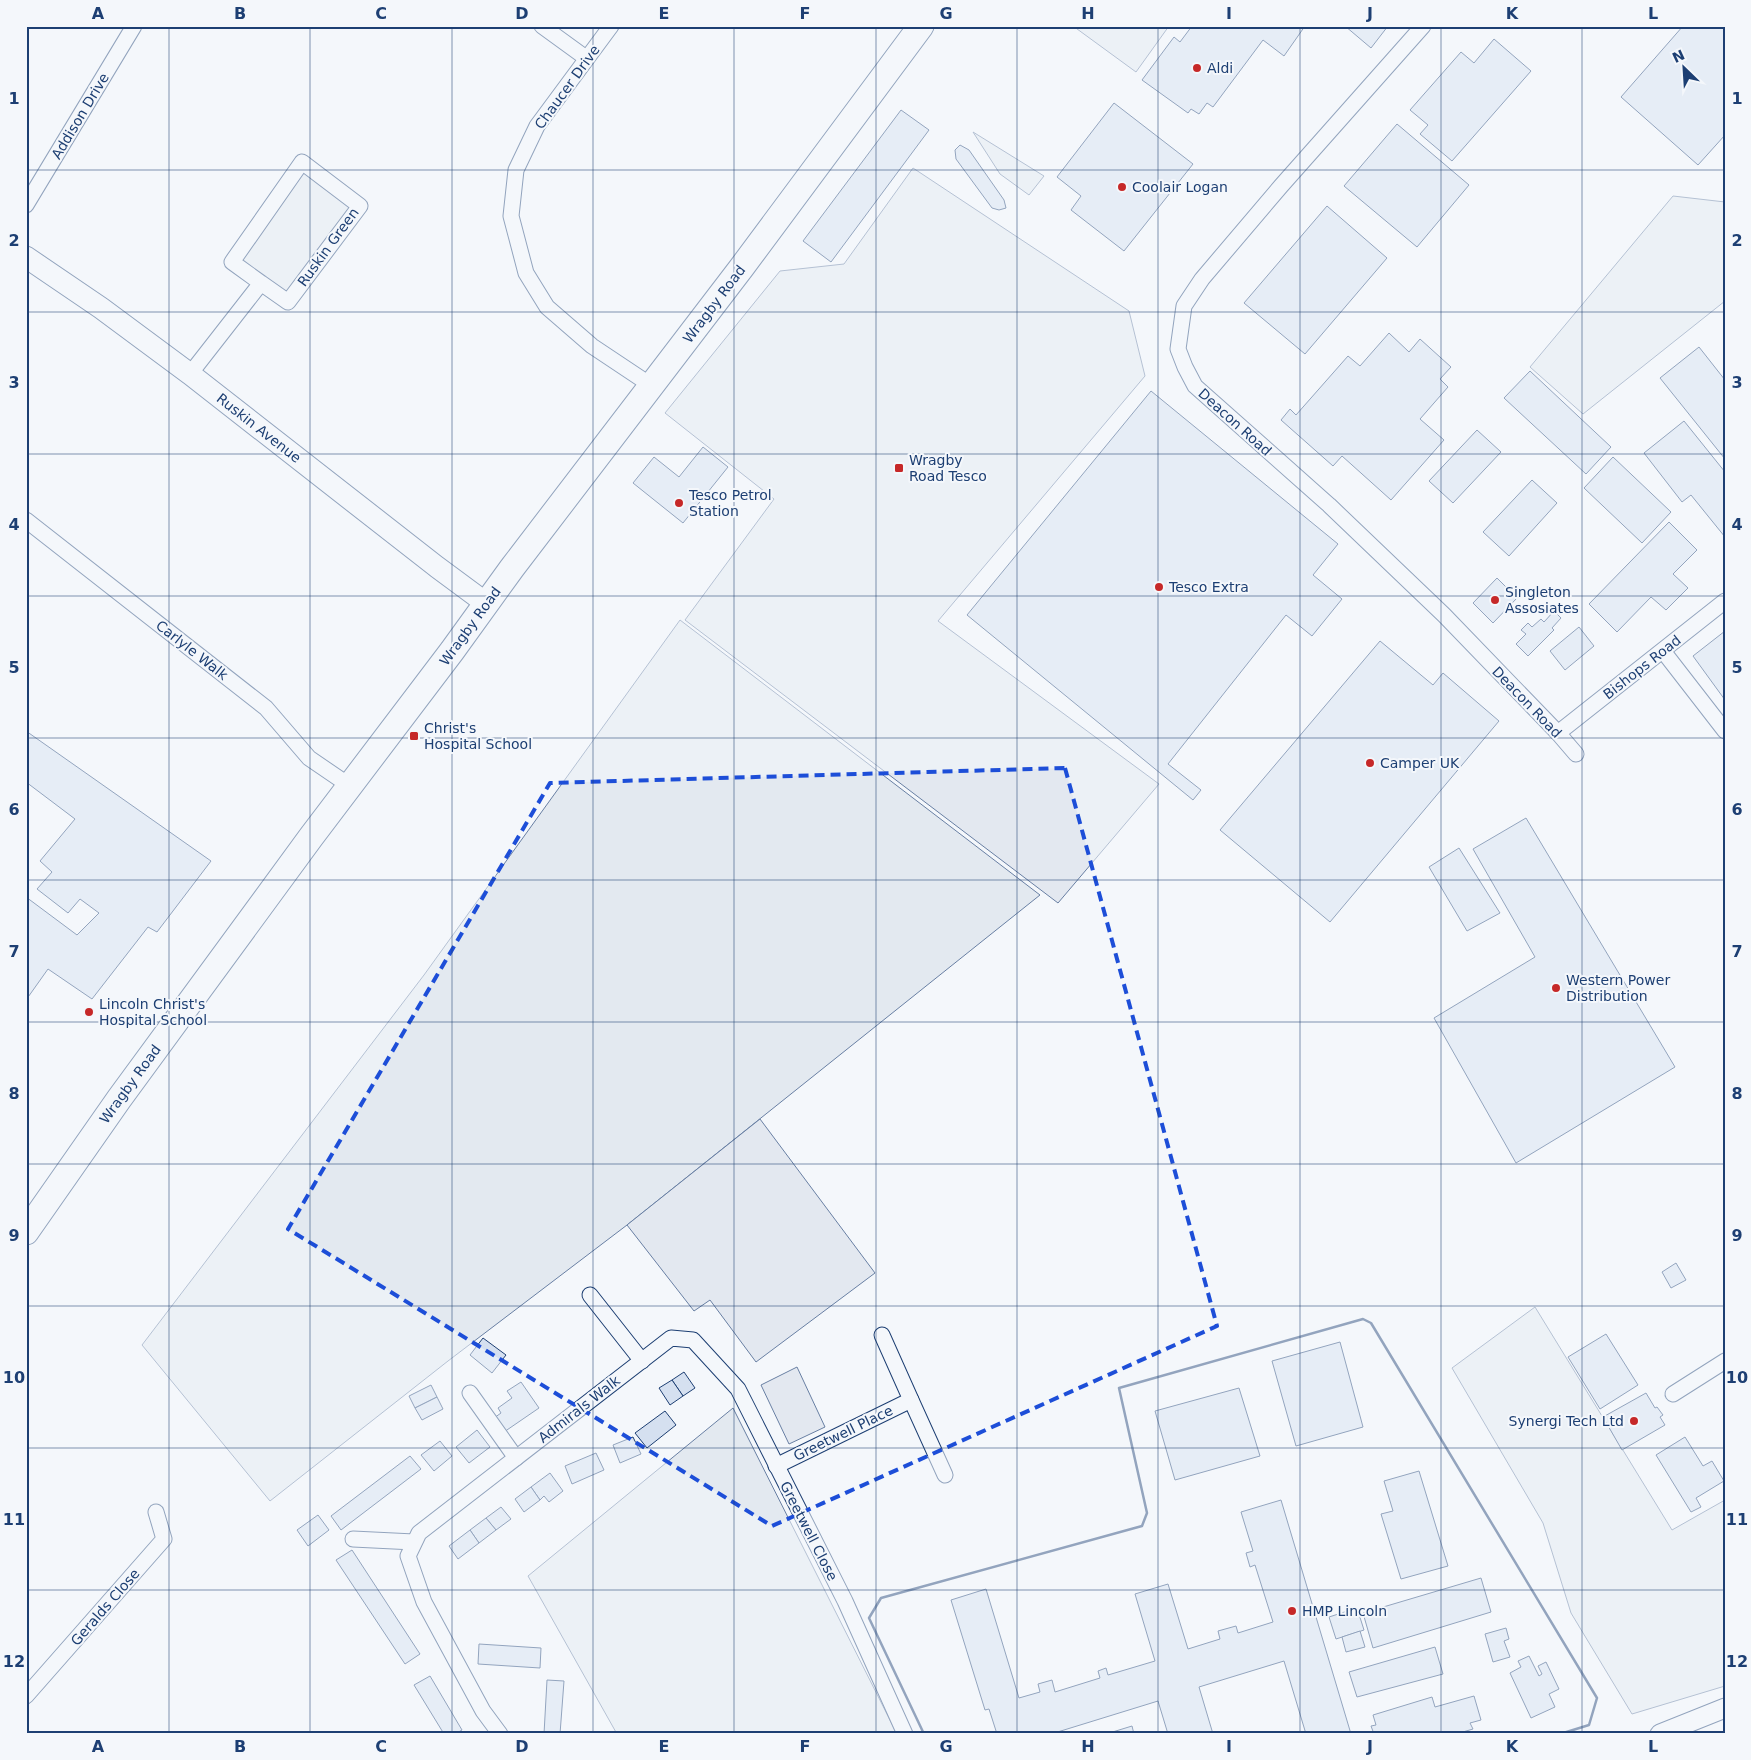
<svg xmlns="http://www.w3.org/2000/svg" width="1751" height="1760" viewBox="0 0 1751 1760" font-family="'DejaVu Sans',sans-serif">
	<rect width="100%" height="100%" fill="#f4f7fb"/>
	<g fill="#e3e9f0" stroke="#687fa3">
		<path d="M973,132L1044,176L1029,195L1000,174Z"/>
		<path d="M302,162L360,206L288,302L232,262Z"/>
		<path d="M1673,196L1725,202V301L1583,414L1530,367Z"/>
		<path d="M680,620L1040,895L627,1225L448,1361L270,1501L142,1345L424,975Z"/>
		<path d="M1535,1307L1672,1530L1725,1500V1686L1632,1714L1571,1613L1543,1523L1452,1368Z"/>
		<path d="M733,1408L897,1734H617L528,1576Z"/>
	</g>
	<g fill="#e3e8f0" stroke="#687fa3">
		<path d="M1073,26H1169L1136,72Z"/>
		<path d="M913,168L1129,311L1145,376L938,621L1159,784L1058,903L685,620L774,499L665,413L780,271L844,264Z"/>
		<path d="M760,1119L875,1273L756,1362L710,1300L694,1311L627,1225Z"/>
		<path d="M797,1367L825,1427L789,1444L761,1385Z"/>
	</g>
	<g fill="#d5e0f0" stroke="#1d3f73">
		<path d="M1192,26H1305L1284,56L1263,40L1213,107L1207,103L1199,114L1191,109L1188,113L1142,80L1174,37L1180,42Z"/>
		<path d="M1345,26H1388L1371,48Z"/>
		<path d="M1683,26H1725V135L1698,165L1621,97Z"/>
		<path d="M1494,39L1531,71L1452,161L1420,134L1428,125L1410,110L1461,52L1474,63Z"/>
		<path d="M1114,103L1193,164L1124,251L1071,210L1081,196L1057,177Z"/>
		<path d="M901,110L929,130L831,262L803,241Z"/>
		<path d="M1397,124L1469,185L1417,247L1344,186Z"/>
		<path d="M960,145L969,150L1004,200L1006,208L999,210L992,208L956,159L955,150Z"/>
		<path d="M1327,206L1387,258L1305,354L1244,303Z"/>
		<path d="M1389,333L1409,352L1420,339L1451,367L1440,379L1448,387L1420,419L1444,440L1391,500L1342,456L1333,466L1281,420L1290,409L1296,415L1348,356L1360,366Z"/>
		<path d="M1699,347L1725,380V459L1660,378Z"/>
		<path d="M1530,371L1611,447L1586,474L1504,398Z"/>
		<path d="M1151,391L1338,544L1313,575L1342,599L1312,636L1286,615L1168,764L1201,790L1193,800L967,615Z"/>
		<path d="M1684,421L1725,472V537L1691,495L1682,502L1644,453Z"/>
		<path d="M1477,430L1501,452L1453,503L1429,481Z"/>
		<path d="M703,447L728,467L683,523L633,483L654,457L679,477Z"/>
		<path d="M1613,457L1671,512L1642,543L1584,488Z"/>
		<path d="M1532,480L1557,503L1509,556L1483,532Z"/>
		<path d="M1669,522L1697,550L1673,574L1688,588L1666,610L1651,597L1617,632L1589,604Z"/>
		<path d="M1497,578L1517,598L1493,623L1473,603Z"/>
		<path d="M1554,611L1561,618L1552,628L1554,630L1528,656L1516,644L1526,634L1521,630L1528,623L1532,627L1541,619L1544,622Z"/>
		<path d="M1579,627L1594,646L1565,670L1550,651Z"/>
		<path d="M1725,631V700L1693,656Z"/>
		<path d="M1380,641L1433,685L1443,673L1499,721L1330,922L1220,830Z"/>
		<path d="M26,731L211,861L157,932L148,927L92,999L48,969L26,1000V897L77,935L99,913L80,899L68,913L37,889L52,872L40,861L75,819L26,782Z"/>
		<path d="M1526,818L1675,1067L1516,1163L1434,1018L1535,957L1473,849Z"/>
		<path d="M1459,848L1500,913L1467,931L1429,867Z"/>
		<path d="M1676,1263L1686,1280L1671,1288L1662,1272Z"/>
		<path d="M1606,1334L1638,1385L1600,1409L1568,1357Z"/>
		<path d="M483,1338L506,1355L492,1373L470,1355Z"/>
		<path d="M1340,1342L1363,1427L1296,1446L1272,1361Z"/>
		<path d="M684,1372L695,1388L683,1396L672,1380Z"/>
		<path d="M672,1380L683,1396L670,1405L659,1388Z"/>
		<path d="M521,1382L539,1408L504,1432L494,1418L501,1413L498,1408L512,1398L507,1391Z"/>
		<path d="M431,1385L437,1397L415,1408L409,1396Z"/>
		<path d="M1239,1388L1260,1456L1175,1480L1155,1411Z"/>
		<path d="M1646,1393L1655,1408L1657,1407L1663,1415L1660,1417L1665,1425L1622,1450L1603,1417Z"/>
		<path d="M437,1397L443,1409L422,1420L415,1408Z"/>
		<path d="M665,1411L676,1425L647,1448L635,1433Z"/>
		<path d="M477,1430L490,1447L469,1463L456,1447Z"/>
		<path d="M633,1437L641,1454L620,1463L613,1445Z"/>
		<path d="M1685,1437L1703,1466L1712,1461L1724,1481L1696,1498L1701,1507L1691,1512L1656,1455Z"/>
		<path d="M440,1441L452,1456L434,1471L421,1455Z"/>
		<path d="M596,1453L604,1470L572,1484L565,1466Z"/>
		<path d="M410,1456L421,1469L341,1530L331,1516Z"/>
		<path d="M1419,1471L1448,1566L1401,1579L1381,1514L1393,1511L1384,1481Z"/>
		<path d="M550,1473L563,1491L549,1502L544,1496L540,1500L531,1487Z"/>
		<path d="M531,1487L540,1500L524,1512L515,1499Z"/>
		<path d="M1281,1500L1351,1734H1306L1284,1661L1199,1687L1213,1734H1168L1158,1701L1051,1734H997L989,1709L985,1710L951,1600L986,1589L1019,1698L1040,1692L1038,1684L1052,1680L1055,1692L1100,1678L1098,1671L1106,1668L1108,1675L1155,1661L1135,1594L1168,1584L1188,1649L1220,1639L1218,1631L1236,1626L1238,1633L1273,1622L1255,1565L1250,1567L1246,1553L1253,1551L1241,1512Z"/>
		<path d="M501,1507L511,1519L496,1530L486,1518Z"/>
		<path d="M318,1515L329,1530L308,1546L297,1530Z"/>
		<path d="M486,1518L496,1530L479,1543L470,1530Z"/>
		<path d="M470,1530L479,1543L458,1559L449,1546Z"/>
		<path d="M352,1550L420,1654L405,1664L336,1560Z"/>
		<path d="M1481,1578L1491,1612L1373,1648L1363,1613Z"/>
		<path d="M1357,1608L1364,1630L1336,1639L1329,1617Z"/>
		<path d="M1506,1628L1509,1639L1504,1641L1510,1657L1493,1662L1485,1634Z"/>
		<path d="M1360,1631L1365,1647L1346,1652L1342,1637Z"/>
		<path d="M479,1644L541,1648L540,1668L478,1664Z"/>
		<path d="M1435,1647L1443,1674L1357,1697L1349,1672Z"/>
		<path d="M1529,1656L1539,1676L1542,1674L1538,1666L1546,1662L1559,1689L1549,1694L1555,1707L1531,1718L1510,1673L1521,1667L1518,1661Z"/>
		<path d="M430,1676L462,1730L455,1734H444L414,1685Z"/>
		<path d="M547,1680L564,1681L560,1734H544Z"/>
		<path d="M1474,1696L1481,1720L1470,1723L1473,1729L1456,1734H1374L1371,1726L1376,1725L1373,1715L1432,1697L1435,1707Z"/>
		<path d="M1132,1726L1134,1734H1106Z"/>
	</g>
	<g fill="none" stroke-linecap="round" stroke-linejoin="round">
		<defs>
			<g id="minor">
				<path d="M542,26L586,58"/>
				<path d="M611,26L537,126L516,170L511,216L526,273L547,307L592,346L652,386"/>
				<path d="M1423,26L1281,186L1202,279L1184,306L1178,349L1185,367L1195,386L1329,505L1444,615L1558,733L1576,754"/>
				<path d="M26,205L134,26"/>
				<path d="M190,374L261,283L288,302L360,206L302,162L232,262L261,283"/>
				<path d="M26,520L266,708L309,758L350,786"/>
				<path d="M1663,651L1725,731"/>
				<path d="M1558,733L1725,601"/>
				<path d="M590,1295L642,1361"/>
				<path d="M470,1393L516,1458"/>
				<path d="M1673,1394L1725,1361"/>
				<path d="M911,1400L945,1475"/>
				<path d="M776,1466L911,1400L882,1335"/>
				<path d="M353,1539L414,1542"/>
				<path d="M26,1696L164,1539L156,1512"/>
				<path d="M500,1734L483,1711L424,1602L408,1556L419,1533L671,1338L693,1340L738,1389L845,1601L905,1734"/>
			</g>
			<path id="tertiary" d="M1660,1734L1725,1708"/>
			<path id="secondary" d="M26,257L101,308L190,374L437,567L487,604"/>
			<path id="primary" d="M26,1232L119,1099L311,837L452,651L512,568L742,267L921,26"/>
		</defs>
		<use href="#minor" stroke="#1d3f73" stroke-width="17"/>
		<use href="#tertiary" stroke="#1d3f73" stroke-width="21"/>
		<use href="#secondary" stroke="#1d3f73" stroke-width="23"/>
		<use href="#primary" stroke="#1d3f73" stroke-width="27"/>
		<use href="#minor" stroke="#f4f7fb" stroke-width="15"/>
		<use href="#tertiary" stroke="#f4f7fb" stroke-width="19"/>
		<use href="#secondary" stroke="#f4f7fb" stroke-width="21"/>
		<use href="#primary" stroke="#f4f7fb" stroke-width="25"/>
		<path stroke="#1d3f73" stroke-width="2.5" d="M924,1734L869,1618L881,1598L1142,1526L1147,1513L1119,1388L1363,1319L1371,1323L1597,1698L1589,1725L1560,1734"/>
	</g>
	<path d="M0 0H1751V1760H0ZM1065,768L1217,1326L772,1526L288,1229L550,783Z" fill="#f4f7fb" fill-opacity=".55" fill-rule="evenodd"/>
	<path fill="none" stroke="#1d4ed8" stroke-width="4" stroke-dasharray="10 6" stroke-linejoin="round" d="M1065,768L1217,1326L772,1526L288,1229L550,783Z"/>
	<path fill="none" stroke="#1d3f73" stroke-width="1" stroke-opacity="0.55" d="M169,26V1734M310,26V1734M452,26V1734M593,26V1734M734,26V1734M876,26V1734M1017,26V1734M1158,26V1734M1300,26V1734M1441,26V1734M1582,26V1734M26,170H1725M26,312H1725M26,454H1725M26,596H1725M26,738H1725M26,880H1725M26,1022H1725M26,1164H1725M26,1306H1725M26,1448H1725M26,1590H1725"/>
	<g fill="#c62828" stroke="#f4f7fb" stroke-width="2">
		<circle cx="1197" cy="68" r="5"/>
		<circle cx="1122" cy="187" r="5"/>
		<rect x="894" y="463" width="10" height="10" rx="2.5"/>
		<circle cx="679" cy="503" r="5"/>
		<circle cx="1159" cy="587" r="5"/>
		<circle cx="1495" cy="600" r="5"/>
		<rect x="409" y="731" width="10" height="10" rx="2.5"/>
		<circle cx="1370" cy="763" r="5"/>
		<circle cx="1556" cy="988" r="5"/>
		<circle cx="89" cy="1012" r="5"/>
		<circle cx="1634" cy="1421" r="5"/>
		<circle cx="1292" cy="1611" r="5"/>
	</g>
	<g text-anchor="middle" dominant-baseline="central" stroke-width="4" stroke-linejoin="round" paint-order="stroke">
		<g font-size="14" fill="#1d3f73" stroke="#f4f7fb" text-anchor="start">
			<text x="1207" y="68">Aldi</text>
			<text x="1132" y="187">Coolair Logan</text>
			<text x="909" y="460">Wragby<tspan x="909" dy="16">Road Tesco</tspan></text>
			<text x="689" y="495">Tesco Petrol<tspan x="689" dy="16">Station</tspan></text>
			<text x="1169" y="587">Tesco Extra</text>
			<text x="1505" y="592">Singleton<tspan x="1505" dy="16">Assosiates</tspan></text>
			<text x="424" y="728">Christ's<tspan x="424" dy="16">Hospital School</tspan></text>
			<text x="1380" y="763">Camper UK</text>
			<text x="1566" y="980">Western Power<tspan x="1566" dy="16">Distribution</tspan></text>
			<text x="99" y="1004">Lincoln Christ's<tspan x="99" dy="16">Hospital School</tspan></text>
			<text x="1624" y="1421" text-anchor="end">Synergi Tech Ltd</text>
			<text x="1302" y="1611">HMP Lincoln</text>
		</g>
		<g font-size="14" fill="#1d3f73" stroke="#f4f7fb">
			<text transform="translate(567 87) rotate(-54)">Chaucer Drive</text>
			<text transform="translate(80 116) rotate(-59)">Addison Drive</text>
			<text transform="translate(328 247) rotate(-54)">Ruskin Green</text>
			<text transform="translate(714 304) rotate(-53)">Wragby Road</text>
			<text transform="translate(1235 422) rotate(42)">Deacon Road</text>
			<text transform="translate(259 428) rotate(38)">Ruskin Avenue</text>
			<text transform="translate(470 626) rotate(-54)">Wragby Road</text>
			<text transform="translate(192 650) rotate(38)">Carlyle Walk</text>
			<text transform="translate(1642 667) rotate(-38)">Bishops Road</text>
			<text transform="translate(1527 702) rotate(46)">Deacon Road</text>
			<text transform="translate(130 1084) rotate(-54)">Wragby Road</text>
			<text transform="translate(579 1409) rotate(-38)">Admirals Walk</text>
			<text transform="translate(843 1433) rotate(-26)">Greetwell Place</text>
			<text transform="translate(809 1531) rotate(63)">Greetwell Close</text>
			<text transform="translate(105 1607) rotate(-49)">Geralds Close</text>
		</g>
	</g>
	<rect width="1751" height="1760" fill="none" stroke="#f4f7fb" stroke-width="55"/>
	<g transform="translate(1684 68) rotate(335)" stroke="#f4f7fb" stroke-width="4" paint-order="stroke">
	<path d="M0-4L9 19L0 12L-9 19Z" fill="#1d3f73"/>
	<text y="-8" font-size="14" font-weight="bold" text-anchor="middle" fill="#1d3f73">N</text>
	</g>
	<rect x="28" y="28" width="1696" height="1704" fill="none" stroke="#1d3f73" stroke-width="2"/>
	<g font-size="16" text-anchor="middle" font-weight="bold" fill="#1d3f73">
		<text x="98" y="19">A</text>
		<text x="240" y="19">B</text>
		<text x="381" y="19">C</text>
		<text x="522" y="19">D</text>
		<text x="664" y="19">E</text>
		<text x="805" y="19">F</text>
		<text x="946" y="19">G</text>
		<text x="1088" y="19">H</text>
		<text x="1229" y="19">I</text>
		<text x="1370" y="19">J</text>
		<text x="1512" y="19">K</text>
		<text x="1653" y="19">L</text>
		<text x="14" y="104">1</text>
		<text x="1737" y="104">1</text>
		<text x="14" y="246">2</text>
		<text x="1737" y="246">2</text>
		<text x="14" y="388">3</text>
		<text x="1737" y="388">3</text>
		<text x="14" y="530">4</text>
		<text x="1737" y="530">4</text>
		<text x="14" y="673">5</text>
		<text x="1737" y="673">5</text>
		<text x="14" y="815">6</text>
		<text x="1737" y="815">6</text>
		<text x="14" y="957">7</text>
		<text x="1737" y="957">7</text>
		<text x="14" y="1099">8</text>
		<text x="1737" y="1099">8</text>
		<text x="14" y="1241">9</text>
		<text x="1737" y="1241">9</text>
		<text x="14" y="1383">10</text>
		<text x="1737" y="1383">10</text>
		<text x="14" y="1525">11</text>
		<text x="1737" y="1525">11</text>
		<text x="14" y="1667">12</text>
		<text x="1737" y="1667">12</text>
		<text x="98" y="1752">A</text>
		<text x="240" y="1752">B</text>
		<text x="381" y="1752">C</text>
		<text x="522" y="1752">D</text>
		<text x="664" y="1752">E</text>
		<text x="805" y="1752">F</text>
		<text x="946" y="1752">G</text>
		<text x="1088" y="1752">H</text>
		<text x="1229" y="1752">I</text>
		<text x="1370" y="1752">J</text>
		<text x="1512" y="1752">K</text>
		<text x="1653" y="1752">L</text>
	</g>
</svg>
